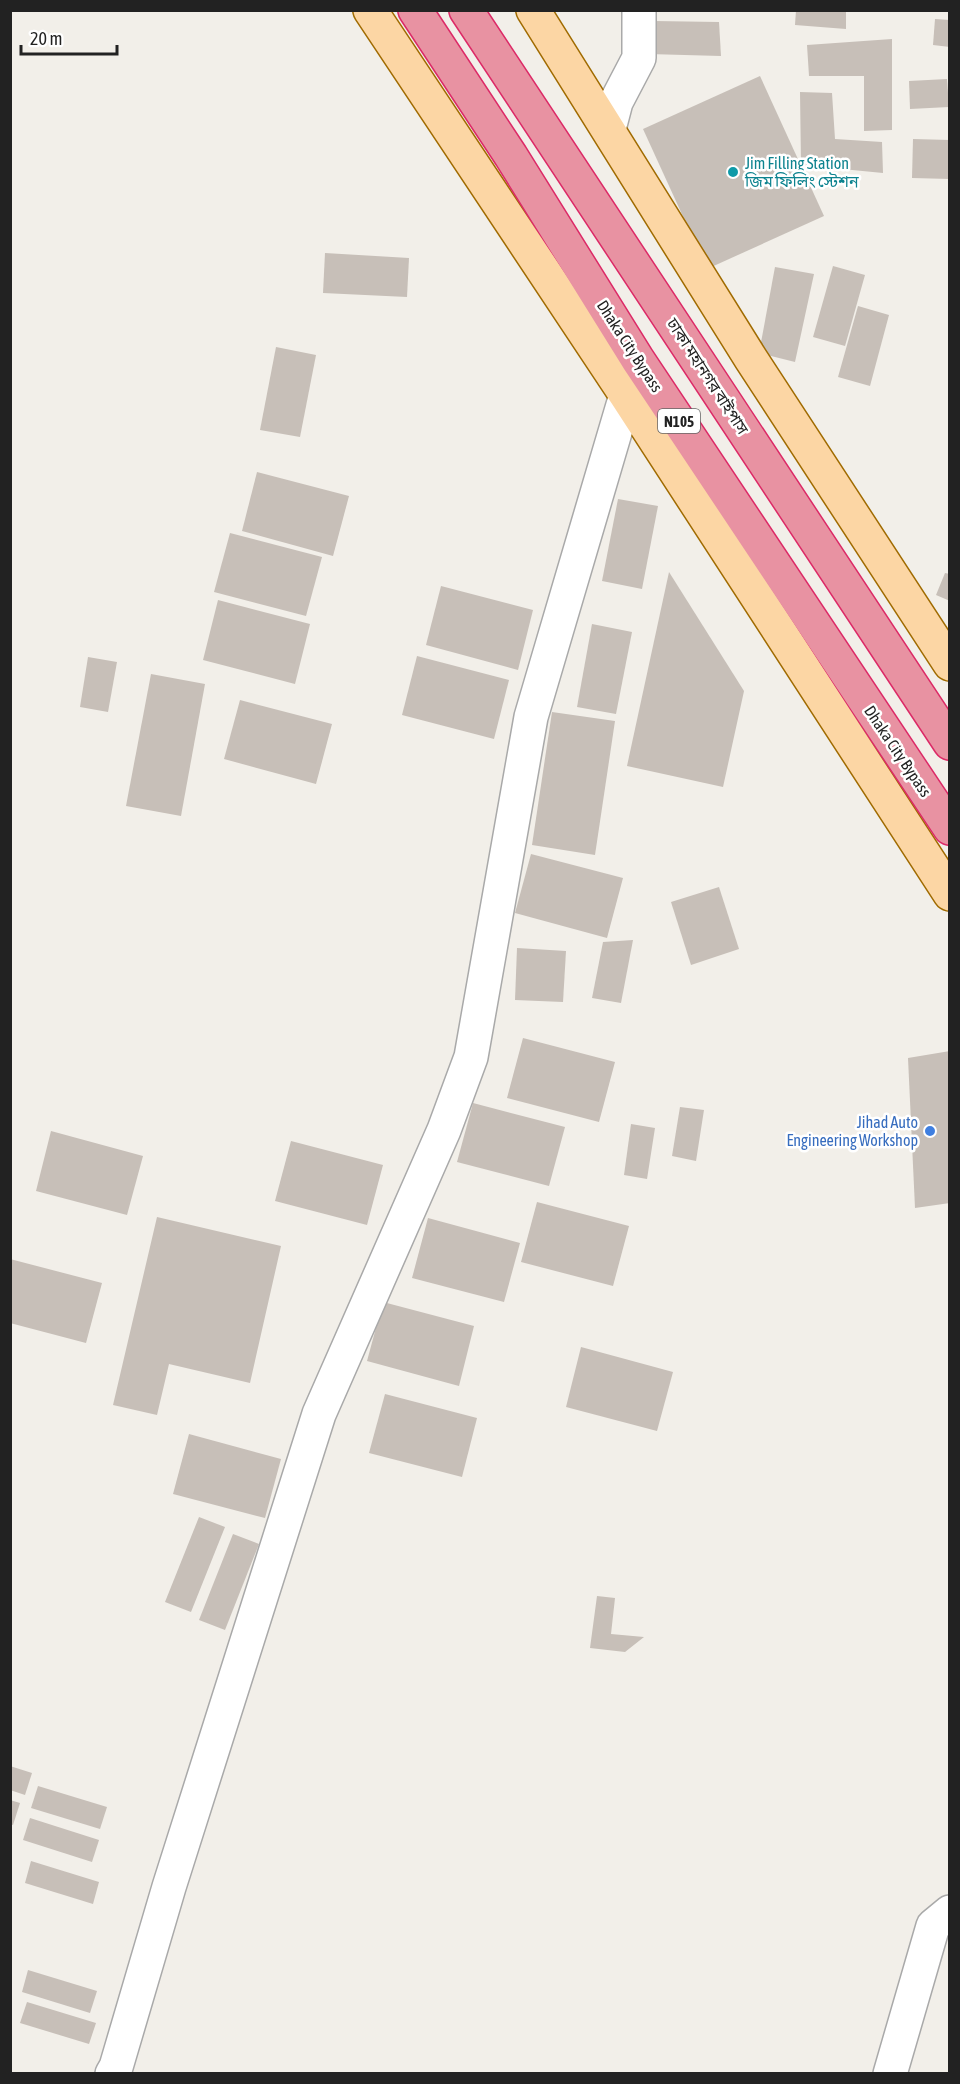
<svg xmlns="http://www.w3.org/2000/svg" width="960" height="2084" viewBox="0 0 960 2084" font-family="'Asap Condensed','Noto Sans Bengali',sans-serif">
	<rect width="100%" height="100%" fill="#f2efe9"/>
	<g fill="#c7bfb8">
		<path d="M796,10H846V29L795,25Z"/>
		<path d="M935,19L950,20V47L933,45Z"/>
		<path d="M654,21L719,22L721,56L648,54Z"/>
		<path d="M892,39V130L864,131V76H809L807,45Z"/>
		<path d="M760,76L824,216L707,269L643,129Z"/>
		<path d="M947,79L949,107L910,109L909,81Z"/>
		<path d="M800,92L832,93L835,139L882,142L883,173L801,165Z"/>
		<path d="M913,139L950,140V179L912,178Z"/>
		<path d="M325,253L409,258L407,297L323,293Z"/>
		<path d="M833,266L865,275L845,346L813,337Z"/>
		<path d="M775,267L814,274L795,362L759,353Z"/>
		<path d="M858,306L889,315L870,386L838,377Z"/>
		<path d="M276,347L316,355L300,437L260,430Z"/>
		<path d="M257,472L349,496L333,556L242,531Z"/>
		<path d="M618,499L658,506L642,589L602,581Z"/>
		<path d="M230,533L322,557L306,616L214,592Z"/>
		<path d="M669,572L744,691L723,787L627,766Z"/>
		<path d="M945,573L950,574V601L936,595Z"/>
		<path d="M441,586L533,610L518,670L426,645Z"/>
		<path d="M218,600L310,624L295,684L203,660Z"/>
		<path d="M592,624L632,632L616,714L577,707Z"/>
		<path d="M417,656L509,680L494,739L402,715Z"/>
		<path d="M88,657L117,662L108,712L80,707Z"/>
		<path d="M151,674L205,684L181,816L126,806Z"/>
		<path d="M240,700L332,724L316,784L224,759Z"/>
		<path d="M552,712L615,721L595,855L532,845Z"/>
		<path d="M531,854L623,878L607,938L515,913Z"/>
		<path d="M719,887L739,949L691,965L671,902Z"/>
		<path d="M633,940L621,1003L592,998L603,942Z"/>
		<path d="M517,948L566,951L563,1002L515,1000Z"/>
		<path d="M523,1038L615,1062L599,1122L507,1098Z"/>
		<path d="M950,1051V1203L915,1208L908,1058Z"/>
		<path d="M473,1103L565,1127L549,1186L457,1162Z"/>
		<path d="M680,1107L704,1110L696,1161L672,1156Z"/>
		<path d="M631,1124L655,1128L647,1179L624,1175Z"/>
		<path d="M51,1131L143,1156L127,1215L36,1191Z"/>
		<path d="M291,1141L383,1165L367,1225L275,1201Z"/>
		<path d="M537,1202L629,1226L613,1286L521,1262Z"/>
		<path d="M157,1217L281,1246L250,1383L169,1364L157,1415L113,1405Z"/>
		<path d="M428,1218L520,1243L504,1302L412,1278Z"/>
		<path d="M10,1259L102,1283L86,1343L10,1323Z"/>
		<path d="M383,1302L474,1326L459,1386L367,1361Z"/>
		<path d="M581,1347L673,1372L657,1431L566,1407Z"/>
		<path d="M385,1394L477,1418L462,1477L369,1453Z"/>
		<path d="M189,1434L281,1459L265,1518L173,1494Z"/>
		<path d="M199,1517L225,1527L191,1612L165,1602Z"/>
		<path d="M233,1534L259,1544L225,1630L199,1620Z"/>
		<path d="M597,1596L615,1598L611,1634L644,1637L625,1652L590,1648Z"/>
		<path d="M10,1766L32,1773L25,1795L10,1790Z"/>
		<path d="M38,1786L107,1807L100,1829L31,1808Z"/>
		<path d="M10,1800L20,1803L13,1825L10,1824Z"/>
		<path d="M30,1818L99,1840L92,1862L23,1840Z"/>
		<path d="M31,1861L99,1882L93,1904L25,1883Z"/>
		<path d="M28,1970L97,1991L90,2013L22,1992Z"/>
		<path d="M27,2002L96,2023L89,2044L20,2023Z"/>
	</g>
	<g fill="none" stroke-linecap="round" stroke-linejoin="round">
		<defs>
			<g id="minor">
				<path d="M609,129L616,102L639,58V10"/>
				<path d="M112,2074L116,2067L169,1887L319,1414L444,1130L471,1057L531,717L626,395"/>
				<path d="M890,2074L933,1926L950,1912"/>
			</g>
			<g id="major">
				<path d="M370,10L626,395L950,894"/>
				<path d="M533,10L751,359L950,664"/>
			</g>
			<g id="highway">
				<path d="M415,10L511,156L638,360L950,828"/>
				<path d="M466,10L950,743"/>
			</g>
		</defs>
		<use href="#minor" stroke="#a9a9a9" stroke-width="36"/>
		<use href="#major" stroke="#a06b00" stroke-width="36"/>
		<use href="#highway" stroke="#dc2a67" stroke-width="36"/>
		<use href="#minor" stroke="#fff" stroke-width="33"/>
		<use href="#major" stroke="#fcd6a4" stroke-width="33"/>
		<use href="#highway" stroke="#e892a2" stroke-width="33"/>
	</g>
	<circle fill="#0f9aa8" stroke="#fff" stroke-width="2" cx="733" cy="172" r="6"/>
	<circle fill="#3f7fe0" stroke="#fff" stroke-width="2" cx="930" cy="1131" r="6"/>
	<g text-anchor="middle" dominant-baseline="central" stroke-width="5" stroke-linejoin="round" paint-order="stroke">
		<rect fill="#fff" stroke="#646464" stroke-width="1.5" x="658" y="409" width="42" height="24" rx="4.5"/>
		<g font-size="15" font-weight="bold" fill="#222">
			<text x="679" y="421">N105</text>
		</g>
		<g font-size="16" fill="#0d838f" stroke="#fff" text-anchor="start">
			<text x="745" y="163">Jim Filling Station<tspan x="745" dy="18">জিম ফিলিং স্টেশন</tspan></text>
		</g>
		<g font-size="16" fill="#222" stroke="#fff">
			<text transform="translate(630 346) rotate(57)">Dhaka City Bypass</text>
			<text transform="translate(708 376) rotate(57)">ঢাকা মহানগর বাইপাস</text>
			<text transform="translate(898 751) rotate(56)">Dhaka City Bypass</text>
		</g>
		<g font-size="16" fill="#366cbe" stroke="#fff" text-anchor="end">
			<text x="918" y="1122">Jihad Auto<tspan x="918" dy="18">Engineering Workshop</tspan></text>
		</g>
	</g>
	<rect width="960" height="2084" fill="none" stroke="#222222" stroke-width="24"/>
	<path d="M21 45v9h96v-9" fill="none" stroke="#222222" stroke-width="3"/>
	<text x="30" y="45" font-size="18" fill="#222222" stroke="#ffffff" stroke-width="4.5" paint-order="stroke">20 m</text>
</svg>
